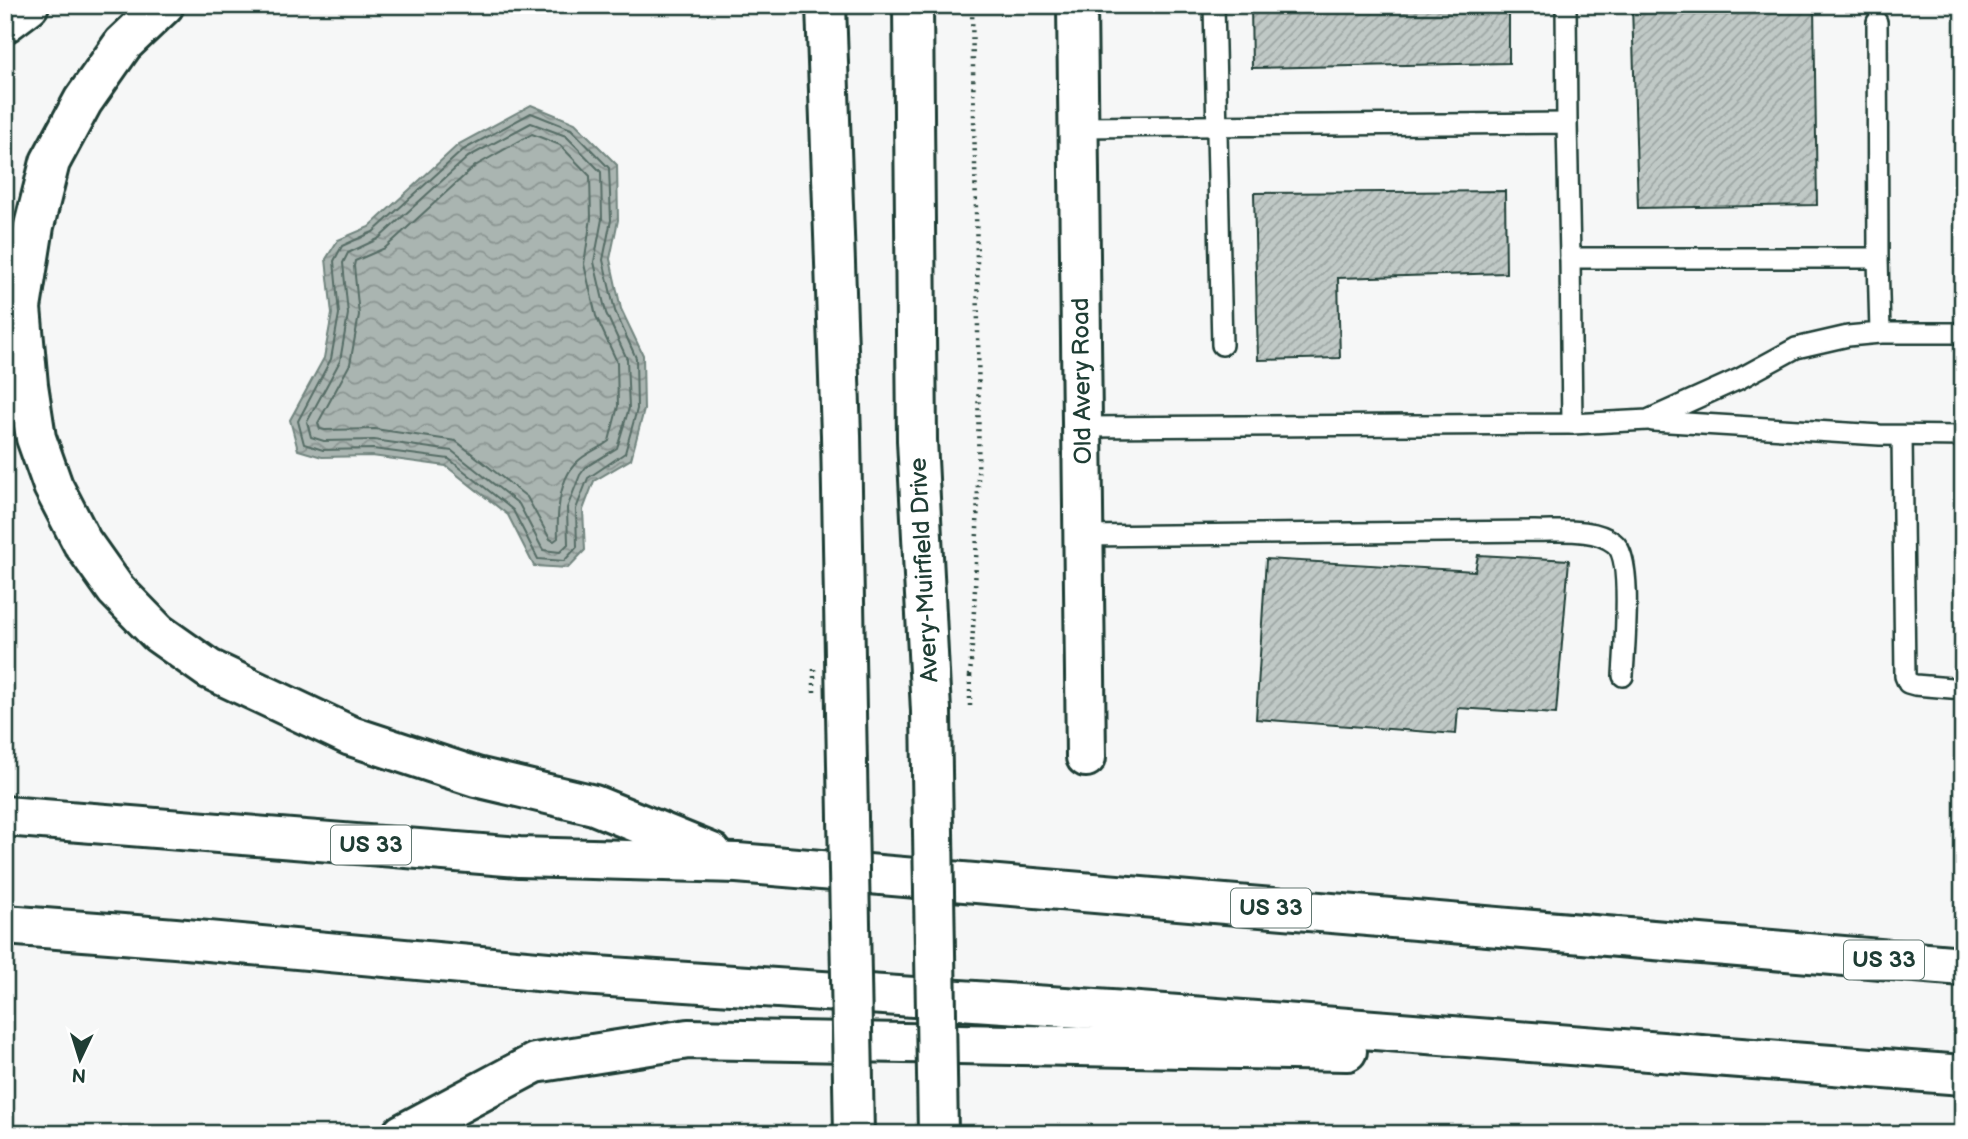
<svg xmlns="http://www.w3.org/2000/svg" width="1968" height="1139" viewBox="0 0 1968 1139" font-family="'Balsamiq Sans',sans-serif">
	<defs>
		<pattern id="water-waves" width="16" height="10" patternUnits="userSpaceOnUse" patternTransform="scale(1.75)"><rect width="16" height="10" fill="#aab5b1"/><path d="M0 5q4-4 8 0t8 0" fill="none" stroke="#8a9491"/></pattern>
		<pattern id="building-hatch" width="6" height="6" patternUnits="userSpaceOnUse" patternTransform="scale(1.75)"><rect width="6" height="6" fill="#c0c9c6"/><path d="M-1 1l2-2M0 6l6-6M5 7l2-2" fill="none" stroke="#9ba4a2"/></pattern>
	</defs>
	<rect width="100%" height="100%" fill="#f6f7f7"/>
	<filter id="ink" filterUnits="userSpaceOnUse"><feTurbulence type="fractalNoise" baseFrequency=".0143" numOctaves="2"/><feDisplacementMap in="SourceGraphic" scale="14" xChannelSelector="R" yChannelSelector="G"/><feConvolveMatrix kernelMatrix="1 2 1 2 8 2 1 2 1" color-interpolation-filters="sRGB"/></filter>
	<g filter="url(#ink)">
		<path fill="url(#water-waves)" stroke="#72857f" stroke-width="2" d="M531,105L575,123L617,165L618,220L610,259L621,309L643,355L644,410L631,459L594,481L583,510L585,550L568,568L534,566L508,515L446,466L372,456L322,457L298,450L290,420L324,358L332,314L326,259L338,240L369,227L459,144Z"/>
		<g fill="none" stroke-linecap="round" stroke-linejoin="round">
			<g stroke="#576d66" stroke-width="2">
				<path d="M531,113L571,129L609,168L611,220L603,260L615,311L636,358L637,409L625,453L588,478L576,509L577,547L564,561L538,559L513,510L449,459L373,449L323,450L304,444L298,421L331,359L339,314L334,261L342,246L373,232L463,150Z"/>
				<path d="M531,123L566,136L601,172L602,219L594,262L606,313L627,359L629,408L617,448L586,467L580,475L567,508L568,544L560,552L543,550L519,504L452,451L374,440L324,441L311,437L307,422L340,361L348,314L343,263L348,253L378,239L468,157Z"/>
				<path d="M532,134L560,145L590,176L591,218L584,264L596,316L617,362L618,406L609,441C599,449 585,453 576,463C558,481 557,514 558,538L554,541L550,539L527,497L456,441L375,429L325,430L320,429L318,423L350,364L359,315L354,266L355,261L385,248L475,166Z"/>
			</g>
		</g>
		<g fill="url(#building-hatch)" stroke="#1f3d34" stroke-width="2">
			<path d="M1251,5H1509V63L1252,68Z"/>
			<path d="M1632,5H1814L1817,205L1638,208Z"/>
			<path d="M1505,191L1506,273L1338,278L1340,358L1258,360L1254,193Z"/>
			<path d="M1478,555L1569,560L1556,714L1458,708L1456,734L1256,719L1266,559L1475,571Z"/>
		</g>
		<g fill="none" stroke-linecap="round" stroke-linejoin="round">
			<defs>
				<g id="lane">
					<path d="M1214,5L1222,345"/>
					<path d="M1566,5L1567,123"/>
					<path d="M1877,22L1878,258"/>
					<path d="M1079,127L1567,123L1570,258H1878L1880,333L1848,336L1796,348L1739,379L1648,420L1572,424L1083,427"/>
					<path d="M1570,258L1572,424"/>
					<path d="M1880,333H1963"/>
					<path d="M1653,421L1880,435L1963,436"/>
					<path d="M1902,436L1905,676L1908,683L1915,685L1963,689"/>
					<path d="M1084,536L1534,531C1558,532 1594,527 1614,543C1634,557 1624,650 1623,676"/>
				</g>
				<path id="street" d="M1077,5L1086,757"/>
				<g id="primary">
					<path d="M826,5L841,435L846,712"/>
					<path d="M913,5L917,440L931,711"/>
				</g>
				<g id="highway">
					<path d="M164,5L123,44L83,101L50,162L34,226L21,308L28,385L36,438L53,486L82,542L116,590L158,633L209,669L351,736L476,777L594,805L712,853"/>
					<path d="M5,23L29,5"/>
					<path d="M5,816L519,857L737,863L1963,966"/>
					<path d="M5,925L175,938L581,975L1126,1011L1963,1075"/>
					<path d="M402,1134L535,1063L688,1039L1347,1051"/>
				</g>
			</defs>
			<use href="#lane" stroke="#1f3d34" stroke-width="24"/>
			<use href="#street" stroke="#1f3d34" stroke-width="44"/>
			<use href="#primary" stroke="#1f3d34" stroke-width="44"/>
			<use href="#highway" stroke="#1f3d34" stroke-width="44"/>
			<path stroke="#1f3d34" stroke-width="4.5" stroke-dasharray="2 5" stroke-linecap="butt" d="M970,676C986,453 975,229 972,5"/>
			<use href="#lane" stroke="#fff" stroke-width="19"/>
			<use href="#street" stroke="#fff" stroke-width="38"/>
			<use href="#primary" stroke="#fff" stroke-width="38"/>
			<use href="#highway" stroke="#fff" stroke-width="38"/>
			<defs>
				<g id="primary-bridge">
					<path d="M931,711L938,1134"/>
					<path d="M846,712L854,1134"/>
				</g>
			</defs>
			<use href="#primary-bridge" stroke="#1f3d34" stroke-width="44" stroke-linecap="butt"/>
			<g stroke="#1f3d34" stroke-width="4.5" stroke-dasharray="2 5" stroke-linecap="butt">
				<path d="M970,676V706"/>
				<path d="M814,692V665"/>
			</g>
			<use href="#primary-bridge" stroke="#fff" stroke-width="38"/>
		</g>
	</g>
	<g text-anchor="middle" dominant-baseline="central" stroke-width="7" stroke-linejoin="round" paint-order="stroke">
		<g fill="#fff" stroke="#627771" stroke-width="2">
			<rect x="331" y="825.5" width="80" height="39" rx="5"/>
			<rect x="1231" y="888.5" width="80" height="39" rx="5"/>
			<rect x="1844" y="940.5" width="80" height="39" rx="5"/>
		</g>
		<g font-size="23" font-weight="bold" fill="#1f3d34">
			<text x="371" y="845">US 33</text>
			<text x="1271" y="908">US 33</text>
			<text x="1884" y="960">US 33</text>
		</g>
		<g font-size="24" fill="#1f3d34" stroke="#fff">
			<text transform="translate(1082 381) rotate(-91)">Old Avery Road</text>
			<text transform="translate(924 570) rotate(-93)">Avery-Muirfield Drive</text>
		</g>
	</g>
	<rect width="1968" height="1139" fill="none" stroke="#fff" stroke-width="28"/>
	<rect x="14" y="14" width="1940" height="1111" fill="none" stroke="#1f3d34" stroke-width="2.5" filter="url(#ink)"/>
	<g transform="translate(80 1059) rotate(184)" stroke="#ffffff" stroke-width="5" paint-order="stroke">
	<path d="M0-5L12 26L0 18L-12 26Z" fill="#1f3d34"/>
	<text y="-10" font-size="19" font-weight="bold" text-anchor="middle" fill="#1f3d34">N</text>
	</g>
</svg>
